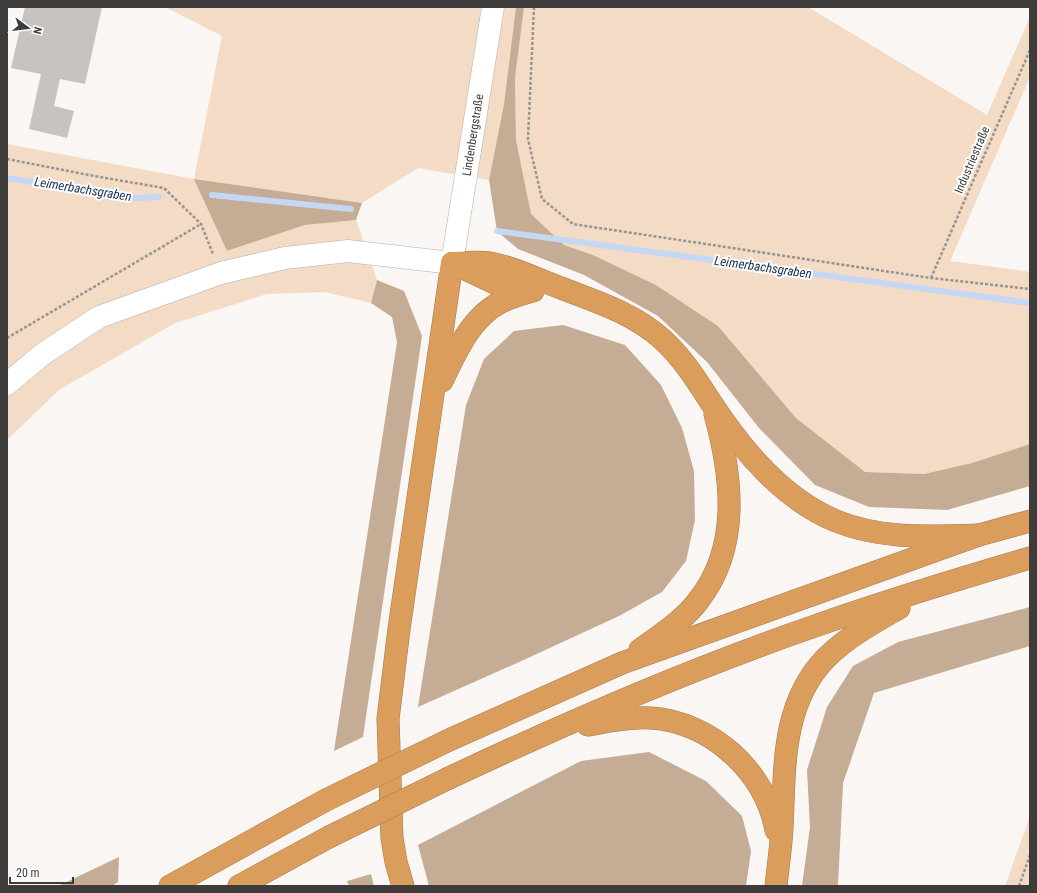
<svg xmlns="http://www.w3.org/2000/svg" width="1037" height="893" viewBox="0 0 1037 893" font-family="'Roboto Condensed',sans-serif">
	<rect width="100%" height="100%" fill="#f9f6f4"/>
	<g fill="#f3dbc5">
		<path d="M165,7H516L504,104L489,180L418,168L362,203L195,179L227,251L305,225L356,220L377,280L371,303L325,292L267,294L175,323L59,390L7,440V144L194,179L222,36Z"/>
		<path d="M524,7H808L987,115L1030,17V77L950,261L1030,272V444L972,463L924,474L864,472L796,418L718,326L656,285L593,255L564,245L531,215L516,140L515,78Z"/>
		<path d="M1030,816V886H1005Z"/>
	</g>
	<g fill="#c5ac94">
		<path d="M516,7H524L515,78L516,140L531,214L564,245L593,255L656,285L718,326L796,418L865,472L924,474L972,463L1030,444V486L947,510L869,507L815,485L759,428L707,362L658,316L584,275L518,249L497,231L489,180L504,104Z"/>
		<path d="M194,179L362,203L356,220L305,225L227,251Z"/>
		<path d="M377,280L404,291L422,336L363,737L334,751L397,342L392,317L371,303Z"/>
		<path d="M563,325L625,345L661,385L682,428L694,471L695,520L686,561L662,592L619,616L517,663L418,707L466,405L484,359L514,331Z"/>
		<path d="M1030,607V646L874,693L843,783L838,886H802L810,827L807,770L827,707L853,666L898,642Z"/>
		<path d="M649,752L706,781L742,816L751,851L746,886H429L418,845L581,761Z"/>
		<path d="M119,857L118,882L112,886H58Z"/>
		<path d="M371,874L374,886H349L347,881Z"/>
	</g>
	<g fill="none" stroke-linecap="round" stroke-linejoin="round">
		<g stroke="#c4d8f4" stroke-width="6">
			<path d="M7,178L135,198L159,197"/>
			<path d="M212,195L351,209"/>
			<path d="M497,231L1030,303"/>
		</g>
	</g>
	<path fill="#c6c3c1" d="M25,7H102L85,84L60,79L54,106L74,111L67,138L29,129L41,74L11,68Z"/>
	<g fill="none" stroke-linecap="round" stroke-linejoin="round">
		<defs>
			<path id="secondary" d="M7,384L43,354L99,317L221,273L285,258L348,251L452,263L493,7"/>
			<g id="highway">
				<path d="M452,263C465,263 478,261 490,263C514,267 538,280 561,288C597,302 633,313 662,339C683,358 697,381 712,404C743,451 783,499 836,521C883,540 931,536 979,535"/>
				<path d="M455,264L495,283L531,291"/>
				<path d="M442,381C456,352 471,317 501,302C511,297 522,294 533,291"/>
				<path d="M640,650C660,635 683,621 698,601C741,547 732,476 715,414"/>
				<path d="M588,725C609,721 629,717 651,718C711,722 765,771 776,830"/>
				<path d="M449,740L622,663L979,535L1030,521"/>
				<path d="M449,778C568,722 690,669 815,626C886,601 958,579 1030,558"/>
				<path d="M170,886L326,800"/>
				<path d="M239,886L329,837"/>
				<path d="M403,886L396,862L392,838L388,719L399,629L452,263"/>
				<path d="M776,886C778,867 781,847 782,828C785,769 781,704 826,658C847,637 873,623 899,608"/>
			</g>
		</defs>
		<use href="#secondary" stroke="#b2b0ae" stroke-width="23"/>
		<use href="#highway" stroke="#a47b50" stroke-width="23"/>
		<g stroke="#979594" stroke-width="2.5" stroke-dasharray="3 2" stroke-linecap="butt">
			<path d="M534,7L528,139L542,199L573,224L931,278L1030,289"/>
			<path d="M7,159L94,176L164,188L201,224L213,254"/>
			<path d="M931,278L1030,50"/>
			<path d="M7,338L201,224"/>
			<path d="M1019,886L1030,855"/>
		</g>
		<use href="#secondary" stroke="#fff" stroke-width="22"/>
		<use href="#highway" stroke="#db9d5c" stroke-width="22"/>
		<defs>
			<g id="highway-bridge">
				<path d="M326,800L449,740"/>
				<path d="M329,837L449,778"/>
			</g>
		</defs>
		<use href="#highway-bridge" stroke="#a47b50" stroke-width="23" stroke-linecap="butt"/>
		<use href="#highway-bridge" stroke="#db9d5c" stroke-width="22"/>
	</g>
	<g text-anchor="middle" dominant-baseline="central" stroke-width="4" stroke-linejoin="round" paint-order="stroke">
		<g font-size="12" fill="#3d3c3b" stroke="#fff">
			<text transform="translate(473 135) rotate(-81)">Lindenbergstraße</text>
			<text transform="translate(972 160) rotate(-67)">Industriestraße</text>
		</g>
		<g font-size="13" font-style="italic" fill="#132e53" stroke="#fff">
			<text transform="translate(83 189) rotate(9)">Leimerbachsgraben</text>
			<text transform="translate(763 267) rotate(8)">Leimerbachsgraben</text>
		</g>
	</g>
	<rect width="1037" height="893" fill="none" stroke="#3d3c3b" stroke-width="16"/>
	<g transform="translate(28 28) rotate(105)" stroke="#ffffff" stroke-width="3" paint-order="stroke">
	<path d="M0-3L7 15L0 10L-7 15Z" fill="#3d3c3b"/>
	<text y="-6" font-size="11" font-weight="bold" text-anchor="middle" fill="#3d3c3b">N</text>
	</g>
	<path d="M10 877v6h63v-6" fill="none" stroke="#3d3c3b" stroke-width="2"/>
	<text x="16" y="877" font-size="12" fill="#3d3c3b" stroke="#ffffff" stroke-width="3" paint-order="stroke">20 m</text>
</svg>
